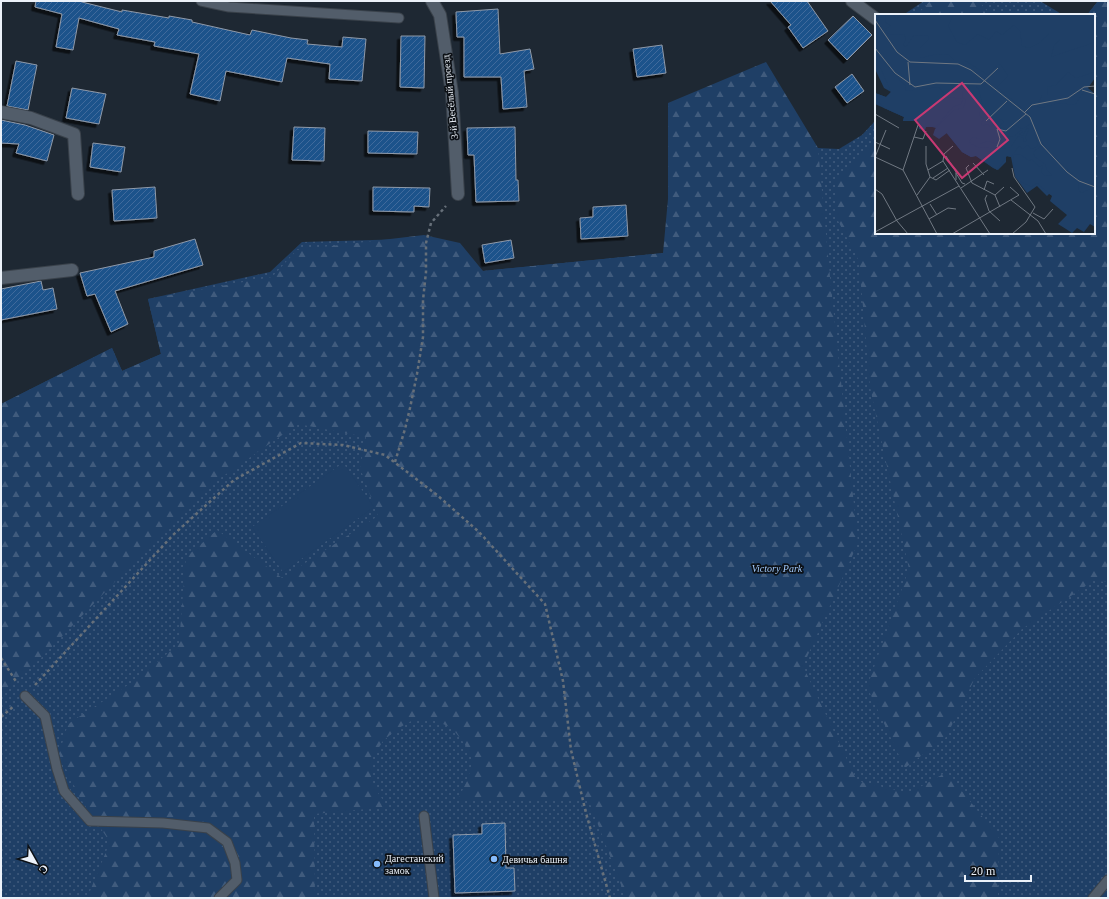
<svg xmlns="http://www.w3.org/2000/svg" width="1109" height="899" viewBox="0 0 1109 899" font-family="'Times New Roman',serif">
	<defs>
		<pattern id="grass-dots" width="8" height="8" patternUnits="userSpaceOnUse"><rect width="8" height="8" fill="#1f3f66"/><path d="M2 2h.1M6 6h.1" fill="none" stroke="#405b7d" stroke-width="1.8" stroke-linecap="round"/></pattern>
		<pattern id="forest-firs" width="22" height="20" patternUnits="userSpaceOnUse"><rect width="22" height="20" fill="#1f3f66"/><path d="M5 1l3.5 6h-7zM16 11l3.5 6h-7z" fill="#405b7d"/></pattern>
		<pattern id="building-hatch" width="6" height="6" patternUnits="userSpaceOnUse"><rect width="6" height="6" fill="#1e528b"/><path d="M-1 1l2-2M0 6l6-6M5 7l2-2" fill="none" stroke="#3f6b9c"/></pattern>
		<filter id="shadow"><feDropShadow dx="-3.5" dy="3.5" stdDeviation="0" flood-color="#0009"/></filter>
	</defs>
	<rect width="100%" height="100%" fill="#1e2833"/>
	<g fill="url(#grass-dots)">
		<path d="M924,1H1040L1063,15H903Z"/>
		<path d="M1098,1H1108V898H1V404L112,348L122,371L161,354L148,299L270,272L302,242L407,239L483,271L664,253L719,244L818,148L839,149L862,135L876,120V233H1094V15H1087Z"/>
	</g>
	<g fill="url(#forest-firs)">
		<path d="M931,1H978L991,15H917L928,3Z"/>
		<path d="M1098,1H1108V582L1093,581L1022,629L975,678L946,737L905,768L867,687L909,569L870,387L859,261L836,217L835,181L876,139V233H1094V15H1087Z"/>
		<path d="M766,62L818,148L830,277L858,543L803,666L857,781L909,793L947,772L999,838L998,898H626L589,801H457L467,781L473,762L467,747L452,728L434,720H413L397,729L383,741L373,757L371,778L378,793L388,807L314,814L315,898H85L88,896L110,842L80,798L59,754L68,724L131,683L179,644L186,557L217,530L282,578L378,516L360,468L366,437L298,424L206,488L40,659L1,693V404L112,348L122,371L161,354L148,299L272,277L297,250L424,235L460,243L483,271L663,253L668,199V103Z"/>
	</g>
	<path fill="#1f3f66" d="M343,463L374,507L283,572L252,527Z"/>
	<g fill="url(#building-hatch)" stroke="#8f9aa9" filter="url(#shadow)">
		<path d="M36,1H82V2L122,12V10L169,18V16L192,20V22L250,35L252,30L291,38L308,40L307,44L342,47L343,37L366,39L362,81L329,79L330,64L287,58L282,82L226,71L220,101L190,94L199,54L154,46L155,42L117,35L119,29L79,18L73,50L56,47L62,14L35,7Z"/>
		<path d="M770,1H807L828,31L803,48L788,27L791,25Z"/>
		<path d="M498,9L500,54L530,49L534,69L524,71L527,107L503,109L501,77H464V37H457L456,12Z"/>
		<path d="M853,16L872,35L847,60L828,40Z"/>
		<path d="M401,36H425L424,88L400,87Z"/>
		<path d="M662,45L666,73L637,77L633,49Z"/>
		<path d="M16,61L37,65L28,110L7,106Z"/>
		<path d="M852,74L864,91L847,103L835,87Z"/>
		<path d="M72,88L106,94L99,124L66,118Z"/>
		<path d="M1,120L25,125L54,135L47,161L16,153L19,144L1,143Z"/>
		<path d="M294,127L325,128L324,161L292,160Z"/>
		<path d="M515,127L516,180H518L519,201L476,202L474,155H468L467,128Z"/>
		<path d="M368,131L418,132L417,154L368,153Z"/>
		<path d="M93,143L125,147L121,172L90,167Z"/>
		<path d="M155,187L157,218L114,221L112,190Z"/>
		<path d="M373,187L430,188L429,207L414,206V212L373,211Z"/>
		<path d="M626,205L628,236L581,239L580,218L593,217V207Z"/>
		<path d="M195,239L203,265L115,291L128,324L111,332L95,294L87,296L80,273L154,257V251Z"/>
		<path d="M511,240L514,258L485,263L482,245Z"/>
		<path d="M41,281L43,290L53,288L57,309L1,320V289Z"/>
		<path d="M505,823L506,868H514L515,891L455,893L453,835L482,834V824Z"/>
	</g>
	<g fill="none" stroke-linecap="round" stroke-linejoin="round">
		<defs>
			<g id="lane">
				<path d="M201,1L229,7L399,18"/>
				<path d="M25,696L45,716L57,769L64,791L90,821L163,823L208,828L227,842L235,863L237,880L219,898"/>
				<path d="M424,816L434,898"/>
				<path d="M1093,898L1108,880"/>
			</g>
			<g id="street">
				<path d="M432,1L440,15L452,93L458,194"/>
				<path d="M852,1L876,19"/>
				<path d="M1,112L31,118L74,134L78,194"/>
				<path d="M1,278L72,270"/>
			</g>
		</defs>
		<use href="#lane" stroke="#3a424b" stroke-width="11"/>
		<use href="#street" stroke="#3a424b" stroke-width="14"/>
		<g stroke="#67707a" stroke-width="2.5" stroke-dasharray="3 3" stroke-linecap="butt">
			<path d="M395,462L405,429L410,408L417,374L423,337V300L426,272V243L431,223L446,206"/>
			<path d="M1,658L17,683"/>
			<path d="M35,685L173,535L234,480L301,443L343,445L385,455L437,495L479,532L545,604L563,681L571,750L586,813L610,898"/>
			<path d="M1,717L14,706"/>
		</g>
		<use href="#lane" stroke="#525d6a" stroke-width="9"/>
		<use href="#street" stroke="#525d6a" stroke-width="12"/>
	</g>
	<g fill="#86bbfb" stroke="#0c1015" stroke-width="1.5">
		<circle cx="494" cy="859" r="4"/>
		<circle cx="377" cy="864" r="4"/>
	</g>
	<g text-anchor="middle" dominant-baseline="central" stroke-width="3.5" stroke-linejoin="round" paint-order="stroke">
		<g font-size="10" fill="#ebf1f9" stroke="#0c1015">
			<text transform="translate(450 97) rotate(-96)">3-й Весёлый проезд</text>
		</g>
		<g font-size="10" font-style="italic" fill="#a0c9fc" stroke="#0c1015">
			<text x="777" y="568">Victory Park</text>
		</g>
		<g font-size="10" fill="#ebf1f9" stroke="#0c1015" text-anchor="start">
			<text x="385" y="858">Дагестанский<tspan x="385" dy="12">замок</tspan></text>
			<text x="502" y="859">Девичья башня</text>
		</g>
	</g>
	<g transform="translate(875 14)">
		<rect width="220" height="220" fill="#1e2833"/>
		<path d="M0,0H220V64L213,74L220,80V201L174,180L172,182L162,172L152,179L140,163L136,143L131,142V148L123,156L118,154L101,142L96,143L87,138L69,116L57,113H51L50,116L44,115L43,107H28L29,103L0,90V79L11,83L16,78L9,74L0,55Z" fill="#1f3f66"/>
		<path d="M11,0H18L21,5L27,0H88L78,2L73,12L82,28L90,31L103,20L114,26L121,17L127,21L139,11L145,17L147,32L154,34L166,28L174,19H185V25L179,32L176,43L220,28V58L201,64L193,58L181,71L172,73L173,81H167L162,92L166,94L183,89L200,91L210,76L220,80V172L205,167L176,140L167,128L155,101L122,73L133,62L126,51L123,50L113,61L89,46H79L74,41L62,40L45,44V34L54,25L53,22L39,21L31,33L28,31L31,25L29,20L14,21L10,15L16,12L10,8ZM0,38L31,73L30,77L64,73L71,83L88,85L86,90L78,93L61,113L51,112L48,115L44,107H28L29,103L9,94L0,84V79L11,83L16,78L6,55L0,49ZM95,72H101L104,76L108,92L104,100L109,106L106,108L107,112L112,110L116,113L126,105L129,108L124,112L130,117L140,111L147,115L157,109L163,132L157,135L152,131L148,135L144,132L136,143L132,142L122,156L101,142L96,143L87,138L72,119L64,125L58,121L60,115L79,96L88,94L91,87L87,82L88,77ZM152,113L154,116L150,123L152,127L148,128L149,124L143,122L136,133L126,135L103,133L96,130L94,127L98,123L105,125V130L113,127L121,130L126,123L139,122L146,116L148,118L144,120L148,122ZM166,132L203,169L204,176L206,179L220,173V213L215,210L209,218L202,214L197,219L191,215L183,210L192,201L175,187L177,182L162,169L156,173L143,166L138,151L139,141L145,140L154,147L157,145L164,153L168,151L166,158L170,162L177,161L172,156L170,150L160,143L158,138Z" fill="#1f3f66" fill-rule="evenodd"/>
		<path fill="none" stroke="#707882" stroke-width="1" d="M0,6L22,38L35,48L83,50L96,56L155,103L166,130L192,158L204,167L220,173M0,34L20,59L40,73L61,69L106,70L123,54M33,48L35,71M207,76L220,80M149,99L157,91L193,84L209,73L220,72M0,100L24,114M111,107L132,87M39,123L48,125L51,117M0,128L15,135M51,132V150L55,163M122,133L125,125L122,115L131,117L151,100M71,142L81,158V166M0,143L11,116M0,143L28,156L62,220M68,147L115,220M68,147L69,140L78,132M98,149L109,161M94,151L91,154L97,169L120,181M137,154L139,163L160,193L151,208L137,220M28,156L43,111M53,156L68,147M81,159L87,169L90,170M55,163L61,166L75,156M58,164L73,154M86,174L113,156M0,175L7,180L22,207L33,220M109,176L112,167L119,170M42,181L55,163M112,181L110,185L114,197L125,207M120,181L125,193M120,181L129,173M136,186L163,207L171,220M55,190L62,201M158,199L169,205L178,195M54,205L73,194L81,195M0,218L84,172M77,220L144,181L135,173"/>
		<path fill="#c83973" fill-opacity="0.15" stroke="#c83973" stroke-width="2" d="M87,69L133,126L87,164L40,106Z"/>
		<rect width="220" height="220" fill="none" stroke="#ebf1f9" stroke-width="2"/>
	</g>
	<rect width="1109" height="899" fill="none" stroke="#ebf1f9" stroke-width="4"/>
	<g transform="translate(36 863) rotate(129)" stroke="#0c1015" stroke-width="3" paint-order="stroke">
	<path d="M0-3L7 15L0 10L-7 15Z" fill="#ebf1f9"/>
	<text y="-6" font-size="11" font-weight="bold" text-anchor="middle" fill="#ebf1f9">С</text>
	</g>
	<path d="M965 875v6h66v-6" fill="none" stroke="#ebf1f9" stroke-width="2"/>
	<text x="971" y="875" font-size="12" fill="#ebf1f9" stroke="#0c1015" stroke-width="3" paint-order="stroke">20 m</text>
</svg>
